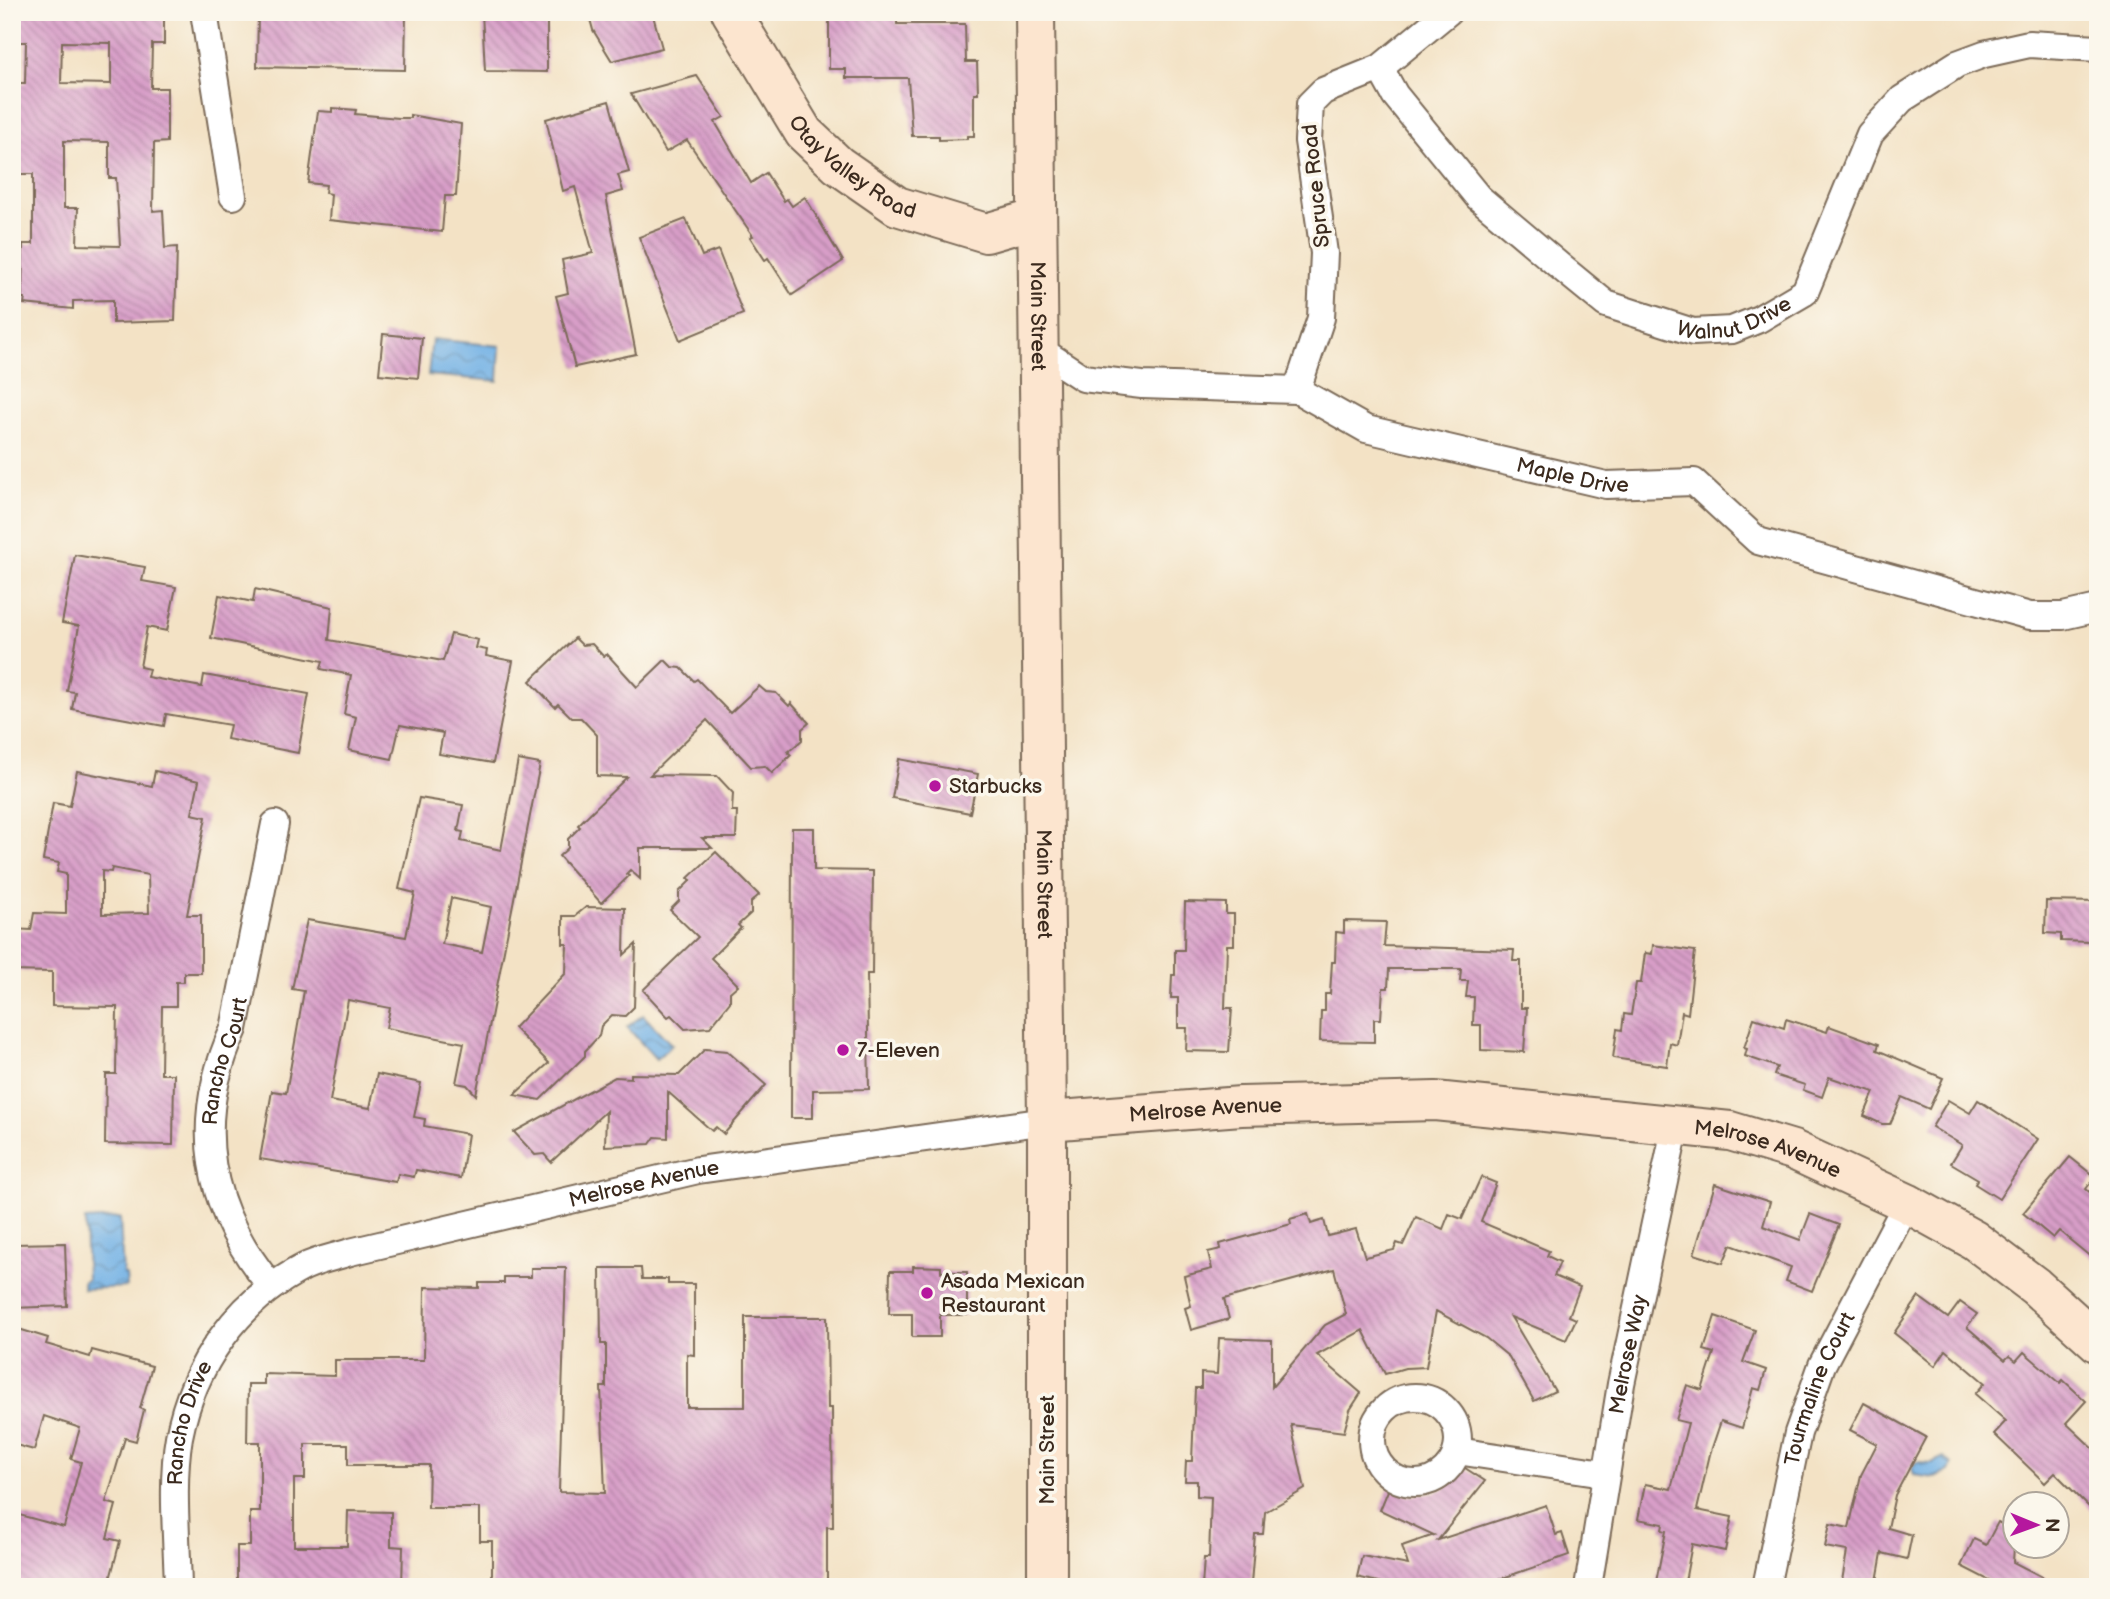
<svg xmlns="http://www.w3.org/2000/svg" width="2110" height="1599" viewBox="0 0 2110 1599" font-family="'Balsamiq Sans',sans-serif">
	<defs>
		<pattern id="water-waves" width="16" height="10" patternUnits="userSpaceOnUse" patternTransform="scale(1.75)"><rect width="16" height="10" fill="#72b1e5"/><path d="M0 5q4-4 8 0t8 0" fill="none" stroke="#5f90b9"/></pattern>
		<pattern id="building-back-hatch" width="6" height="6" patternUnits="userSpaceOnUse" patternTransform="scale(1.75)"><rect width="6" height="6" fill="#d89ec8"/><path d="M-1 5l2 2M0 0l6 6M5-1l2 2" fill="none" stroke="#b081a2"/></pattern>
	</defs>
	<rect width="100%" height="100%" fill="#fbf7ec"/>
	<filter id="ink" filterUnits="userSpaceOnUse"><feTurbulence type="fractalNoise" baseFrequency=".0143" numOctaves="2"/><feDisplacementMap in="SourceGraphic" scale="14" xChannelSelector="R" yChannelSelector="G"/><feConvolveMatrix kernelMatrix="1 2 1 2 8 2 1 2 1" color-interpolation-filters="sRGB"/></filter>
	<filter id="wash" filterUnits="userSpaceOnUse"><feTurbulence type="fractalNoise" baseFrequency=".00686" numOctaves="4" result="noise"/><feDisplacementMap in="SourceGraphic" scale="28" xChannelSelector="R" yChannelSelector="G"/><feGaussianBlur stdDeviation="1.57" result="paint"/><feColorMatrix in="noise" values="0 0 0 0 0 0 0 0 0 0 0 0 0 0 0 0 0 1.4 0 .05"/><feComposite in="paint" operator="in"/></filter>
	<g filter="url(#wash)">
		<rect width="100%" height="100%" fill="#f3e2c5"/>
		<g fill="url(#water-waves)" stroke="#566e82" stroke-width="2">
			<path d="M432,339L500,346L498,381L428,375Z"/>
			<path d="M643,1015L672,1045L656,1059L627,1027Z"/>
			<path d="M120,1218L123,1274L126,1275L127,1287L83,1289V1281L87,1280L85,1220Z"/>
			<path d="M1944,1457L1952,1464L1949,1471L1935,1478L1914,1475L1912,1468L1916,1462L1932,1463Z"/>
		</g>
		<g id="blocks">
			<g fill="url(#building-back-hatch)" fill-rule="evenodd">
				<path d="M12,12H164V44H152L151,88H167V142L154,143L153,211L163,210L165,248L177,247L175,321L113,323V300L73,301V309L24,304L25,298H22L23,244H33V174H19V137H12V83H25L26,42H12ZM62,42L111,43V84L61,83ZM64,141L109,142V178H116L120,246L77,245L78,208H64Z"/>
				<path d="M258,12H406L405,70L257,67Z"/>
				<path d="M482,12H547V72L485,71Z"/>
				<path d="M588,12H652L662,48L612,61L593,30Z"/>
				<path d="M881,12L897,14V24H965L966,62H977L978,93H974V136H967V139L939,140V136H912L908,78H846V69H829V14Z"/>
				<path d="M697,76L724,117L715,122L751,183L766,173L784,201L787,199L792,206L805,197L843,261L792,295L768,258L765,260L750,237L753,236L687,140L666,152L631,94Z"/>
				<path d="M609,101L629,172L618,175L623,191L606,196L636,354L575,367L556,296L568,293L562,260L593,253L575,187L563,191L546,119Z"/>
				<path d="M332,108L356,110L355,114L399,118H410V115L461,124L456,196H445L442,232L329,220L331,194L325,193L326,185L308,183L318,111L332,112Z"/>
				<path d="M686,219L702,256L718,250L743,314L680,340L639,237Z"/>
				<path d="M383,334L422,338L418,378L379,374Z"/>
				<path d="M75,555L145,567L142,581L176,587L167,631L147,627L140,667L149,669L147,677L202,687L204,675L309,694L298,753L227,739L230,725L166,714L164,726L72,709L75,692L67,691L79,626L62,623Z"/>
				<path d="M255,589L332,607L329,640L443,661L451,634L478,640L476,648L487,650L486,656L513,661L493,763L439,754L443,733L400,725L392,759L349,750L356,717L344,714L351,675L321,669L323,661L211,638L219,595L253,602Z"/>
				<path d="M575,638L582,645L592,644L604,657L607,654L637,687L665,660L672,667L681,668L694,681L697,679L730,713L759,686L766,692L776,693L789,706L791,703L809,723L802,729V740L788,752L791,755L772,773L765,766L751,767L707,720L650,775L717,776L733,793L732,811H737L736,838H702L712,848H640V879L630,870L626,874L629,876L601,903L559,856L568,848V839L580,827L578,825L627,777L597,776V735L581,718H572L558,704L555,707L530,681Z"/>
				<path d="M899,759L978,774L970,813L892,798Z"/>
				<path d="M518,760L540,764L476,1095L467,1085L456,1083L464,1043L386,1028L390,1008L348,1000L330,1101L370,1108L377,1074L421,1083L414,1117L425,1119L424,1126L468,1134L461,1178L416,1170L414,1177L398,1174L396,1182L260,1159L272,1091L286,1093L304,991L292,989L307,920L406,937L415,893L399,889L419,798L463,805L458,831L463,832L461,841L501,850ZM451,898L491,907L482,952L442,944Z"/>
				<path d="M77,771L152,786L155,771L199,781L192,814L206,817L187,915H201V973H184V982H176V1006H162L161,1074H174L173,1145L105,1144L106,1074H116L117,1007L52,1006V972L12,971V929L31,930L34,913L66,914V874L57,872L59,863L43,860L53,803L70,806ZM112,868L148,875L149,913L102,914V871L111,872Z"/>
				<path d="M792,828H814V870L873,871L872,974H867L869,1089L813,1090V1118H791Z"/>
				<path d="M716,852L759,895L751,902V913L738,925L741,928L711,958L738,985L730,992V1002L710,1027L685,1029L671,1015L668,1017L643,990L698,937L670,910L679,901V892L691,880L688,878Z"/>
				<path d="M2046,901L2098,902V931H2090V942L2061,941V934L2045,933Z"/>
				<path d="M1185,902L1226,903V914H1234V945H1227L1225,1008H1232L1229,1052L1186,1051L1187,1028H1178V998H1171L1172,975H1175V950H1184Z"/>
				<path d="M586,907L625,908L624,955L636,944L634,1007L625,1016L612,1015L601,1026L599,1036L585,1051V1056L540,1100L514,1095L549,1063L514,1028L566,973L567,944H563V916H575Z"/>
				<path d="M1344,921L1386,922L1384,946L1514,950L1513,961H1521V1008H1527L1524,1052L1481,1050V1025H1473L1474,997H1466L1468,981H1460L1461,969H1389L1388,988H1383L1381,1019H1374V1042L1320,1041L1321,1011H1325V994H1330L1332,962H1335L1336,932L1344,933Z"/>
				<path d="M1653,945L1695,951L1688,1014L1682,1012L1677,1045L1670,1043L1667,1066L1613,1058L1617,1029L1622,1030L1624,1014L1631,1015L1636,983H1641L1645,953L1652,954Z"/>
				<path d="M1754,1018L1784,1028L1786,1019L1827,1032L1829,1026L1879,1044L1877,1050L1943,1078L1929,1109L1902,1097L1890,1124H1882L1864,1116L1874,1092L1829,1077L1822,1097L1803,1090L1805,1085L1774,1075L1777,1067L1745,1056L1747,1049L1744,1048Z"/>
				<path d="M705,1049L727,1051L766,1085L724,1134L716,1127L712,1131L668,1092V1138L655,1137L650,1144L605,1146L606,1111L551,1162L544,1154L535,1155L514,1132L615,1077L631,1078V1074L679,1075Z"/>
				<path d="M1948,1100L1970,1113L1978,1100L2038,1139L1999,1199L1975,1184L1978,1179L1951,1163L1962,1145L1932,1127Z"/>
				<path d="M2070,1157L2095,1177L2086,1189L2098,1199V1263L2059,1231L2053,1238L2023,1213Z"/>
				<path d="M1481,1177L1496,1183L1481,1222L1549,1251L1547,1256L1560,1262L1554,1276L1580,1287L1569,1316L1576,1319L1566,1340L1511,1317L1555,1391L1534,1401L1509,1357L1486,1338L1436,1311L1426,1367L1405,1368L1385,1374L1363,1330L1317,1355L1361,1393L1350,1410L1344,1432L1291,1425L1305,1489L1265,1512L1263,1534H1255L1251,1584L1202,1587L1204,1558H1209L1211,1497L1197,1496V1481H1185L1186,1461H1192L1195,1388H1201V1373L1217,1374L1219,1338L1272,1340V1387L1325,1325L1346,1314L1334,1269L1224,1299L1229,1319L1191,1330L1185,1308L1191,1306L1184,1276L1212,1269L1208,1252L1221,1249L1220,1244L1291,1224L1290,1219L1308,1214L1311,1224L1324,1220L1328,1236L1356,1229L1365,1257L1394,1250L1397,1243L1403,1245L1416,1217L1443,1229L1449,1214L1462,1219Z"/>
				<path d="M1715,1184L1770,1202L1763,1226L1800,1240L1810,1214L1839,1225L1812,1291L1786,1281L1791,1267L1731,1245L1723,1263L1694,1254Z"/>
				<path d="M65,1243L67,1306L12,1308V1244Z"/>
				<path d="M913,1266L941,1267V1272H967V1315H940V1337H912V1314H889L890,1271H913Z"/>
				<path d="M531,1268H566L559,1492L605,1493L601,1387H606V1344H601L600,1268H641L642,1279H668V1284H694V1355L687,1354V1407H745V1317H827L828,1408H832L833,1527H827V1587H492V1541H480V1508H428L429,1465H348V1444H305V1479H294V1546H347L348,1511L391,1512V1546L403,1547L402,1587H237V1546H250V1512H260V1442H247L248,1384H264V1374L335,1376V1360H424L425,1287L479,1288V1283H504V1277H531Z"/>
				<path d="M1919,1297L1948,1318L1960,1302L1977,1314L1967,1327L2005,1360L2009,1356L2016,1361L2024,1352L2060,1383L2063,1380L2086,1401L2066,1423L2098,1453V1516L2055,1473L2045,1483L1994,1434L2006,1421L1975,1394L1985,1383L1946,1350L1935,1366L1894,1333Z"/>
				<path d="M1715,1316L1755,1330L1743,1362L1766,1370L1760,1390L1753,1388L1742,1428L1721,1421L1710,1454L1697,1510L1732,1517L1725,1551L1692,1544L1684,1587H1655L1666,1531L1662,1530L1663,1524L1638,1519L1645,1484L1671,1489L1688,1423L1676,1420L1687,1385L1702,1390L1714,1353L1704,1350Z"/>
				<path d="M12,1327L48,1338L46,1344L90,1357L92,1350L152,1366L140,1408L144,1410L136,1441L125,1438L106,1502L116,1505L107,1538L120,1541L108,1587H12V1513L64,1527L81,1462L71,1459L80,1428L44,1416L34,1450L12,1444Z"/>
				<path d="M1864,1403L1926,1437L1895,1495L1888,1528L1912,1535L1907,1559L1882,1553L1876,1587H1841L1847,1551L1825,1547L1830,1524L1849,1528L1861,1475L1877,1444L1850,1430Z"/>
				<path d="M1465,1468L1485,1481L1438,1540L1546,1505L1556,1535L1562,1533L1569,1555L1477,1587H1399L1357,1577L1362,1556L1408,1565L1402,1546L1434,1535L1380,1510L1389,1488L1409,1496L1429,1494L1444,1489Z"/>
				<path d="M1998,1522L2015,1531L2013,1562L2062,1587H2002L1961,1566L1974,1539L1986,1545Z"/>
			</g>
		</g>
	</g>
	<g filter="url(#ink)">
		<use href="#blocks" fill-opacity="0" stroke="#7b6a58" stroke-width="2"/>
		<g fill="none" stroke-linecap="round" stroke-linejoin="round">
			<defs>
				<g id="street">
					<path d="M204,12L233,196"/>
					<path id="s1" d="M1380,68L1395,95L1478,197L1562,268L1606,304L1693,332L1732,330L1759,319L1805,292L1870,134L1902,99L1957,64L1984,54L2029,44L2098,48"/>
					<path id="s2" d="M1036,347L1083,378L1142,385L1297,390L1366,429L1606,485L1694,482L1758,541L2030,616H2063L2098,608"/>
					<path d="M1297,390L1321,318L1324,253L1308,141L1310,104L1323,91L1380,68L1448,12"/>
					<path id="s3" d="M271,1286C206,1208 191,1122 234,1029L275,824"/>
					<circle cx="1415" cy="1440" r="43"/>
					<path d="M1457,1451L1604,1473"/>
					<path id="s4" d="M178,1587C177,1542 171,1481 179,1437C193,1364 238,1301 304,1267C318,1260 335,1257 350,1252L698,1170L1047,1121"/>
					<path id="s5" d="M1588,1587L1621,1384L1676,1124"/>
					<path id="s6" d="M1766,1587L1798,1433L1822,1365L1907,1203"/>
				</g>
				<g id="secondary">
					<path id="s7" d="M731,12L804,133L838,165L897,206L986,233L1035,219"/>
					<path id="s8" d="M1035,12L1047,1121V1587"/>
					<path id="s9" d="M1047,1121L1241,1106L1435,1101L1730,1131L1793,1150L1907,1203L1974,1240L2035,1286L2098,1343"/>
				</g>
			</defs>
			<use href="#street" stroke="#7b6a58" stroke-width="30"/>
			<use href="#secondary" stroke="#7b6a58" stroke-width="42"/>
			<use href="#street" stroke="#fff" stroke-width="26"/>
			<use href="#secondary" stroke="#fce5cf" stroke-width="38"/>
		</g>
	</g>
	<g fill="#b5179e" stroke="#fbf7ec" stroke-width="2.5">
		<circle cx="935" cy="786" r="7"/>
		<circle cx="843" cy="1050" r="7"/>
		<circle cx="927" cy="1293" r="7"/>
	</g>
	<g text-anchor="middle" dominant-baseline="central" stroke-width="7" stroke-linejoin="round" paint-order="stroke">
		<g font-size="21" fill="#3b2a1e" stroke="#fbf7ec">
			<text stroke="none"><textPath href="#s7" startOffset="201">Otay Valley Road</textPath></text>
			<text transform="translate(1316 186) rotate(-96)">Spruce Road</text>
			<text stroke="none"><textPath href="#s1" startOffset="464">Walnut Drive</textPath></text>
			<text stroke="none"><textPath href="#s8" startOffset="304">Main Street</textPath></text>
			<text stroke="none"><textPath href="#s2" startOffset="562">Maple Drive</textPath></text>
			<text stroke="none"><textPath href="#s8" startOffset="872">Main Street</textPath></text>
			<text stroke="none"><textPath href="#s3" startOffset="242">Rancho Court</textPath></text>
			<text stroke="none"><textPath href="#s9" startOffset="159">Melrose Avenue</textPath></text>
			<text stroke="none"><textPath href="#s9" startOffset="726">Melrose Avenue</textPath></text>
			<text stroke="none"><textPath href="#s4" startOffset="719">Melrose Avenue</textPath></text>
			<text stroke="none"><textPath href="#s5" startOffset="236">Melrose Way</textPath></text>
			<text stroke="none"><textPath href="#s6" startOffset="206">Tourmaline Court</textPath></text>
			<text stroke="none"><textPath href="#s4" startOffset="166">Rancho Drive</textPath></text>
			<text transform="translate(1047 1450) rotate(-90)">Main Street</text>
		</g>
		<g font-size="21" fill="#3b2a1e" stroke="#fbf7ec" text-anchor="start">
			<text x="949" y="786">Starbucks</text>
			<text x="857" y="1050">7-Eleven</text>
			<text x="941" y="1281">Asada Mexican<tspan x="941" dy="24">Restaurant</tspan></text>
		</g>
	</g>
	<rect width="2110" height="1599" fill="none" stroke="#fbf7ec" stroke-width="42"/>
	<g transform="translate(2036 1525) rotate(91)"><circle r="33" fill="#fbf7ec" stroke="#aea59a" stroke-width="2"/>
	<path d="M0-5L12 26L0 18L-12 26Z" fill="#b5179e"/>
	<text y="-10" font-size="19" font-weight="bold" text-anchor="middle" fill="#3b2a1e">N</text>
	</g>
</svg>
